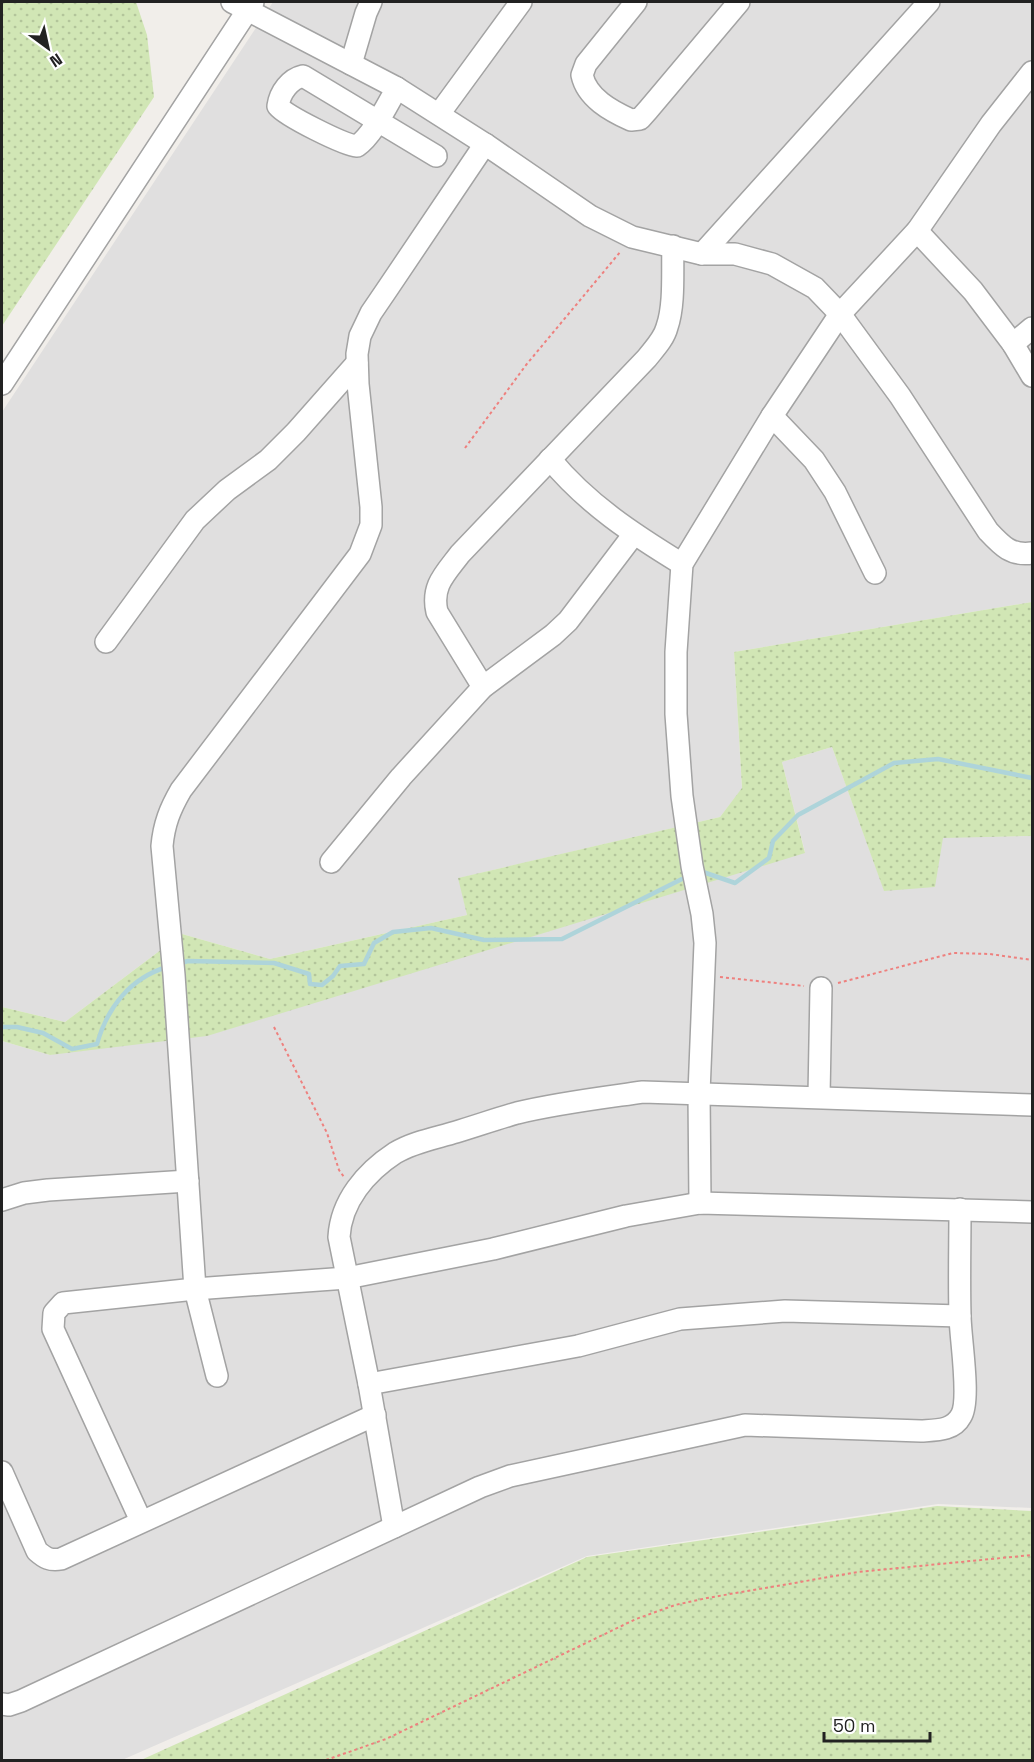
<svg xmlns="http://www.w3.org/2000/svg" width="1034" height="1762" viewBox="0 0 1034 1762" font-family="'Space Grotesk',sans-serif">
	<defs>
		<pattern id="grass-dots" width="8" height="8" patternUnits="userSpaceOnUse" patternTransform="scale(1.5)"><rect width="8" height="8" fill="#d1e6b5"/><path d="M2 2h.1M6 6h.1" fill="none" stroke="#b3c59b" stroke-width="1.8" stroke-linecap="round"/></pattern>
	</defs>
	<rect width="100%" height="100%" fill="#f1eeea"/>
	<g fill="#e0dfdf">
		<path d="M273,2H1032V602L734,652L742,789L720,817L459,878L467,915L270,959L182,934L65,1022L2,1007V412Z"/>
		<path d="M832,747L884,890L943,837L1032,836V1508L938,1504L587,1556L122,1760H2V1041L50,1055L805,852L782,762Z"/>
	</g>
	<g fill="url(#grass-dots)">
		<path d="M2,2H136L147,35L154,97L2,326Z"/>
		<path d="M1032,602V836L943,838L935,887L884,891L832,747L782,762L805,853L207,1036L50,1055L2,1041V1007L65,1022L182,934L270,959L467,915L458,878L720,817L742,788L734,652Z"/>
		<path d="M937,1506L1032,1511V1760H141L587,1557Z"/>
	</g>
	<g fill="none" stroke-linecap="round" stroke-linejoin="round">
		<g stroke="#aed4da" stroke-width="4.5">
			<path d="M703,872L735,883L769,858L773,841L798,815L894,763L938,759L1032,778"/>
			<path d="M178,964L188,961L274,963L309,974L310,984L322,985L333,976L340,966L364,964L374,943L393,932L431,928L484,940L562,939L682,879"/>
			<path d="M2,1027H17L43,1033L72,1049L97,1044C107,1008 130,978 167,967"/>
		</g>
		<defs>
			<g id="minor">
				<path d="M232,2L397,88L485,144L590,216L632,237L702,254H735L772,264L815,288L840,314L900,396L988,531C1002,546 1011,556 1032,553"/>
				<path d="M636,2L586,64L582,75C587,98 611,111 631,120L640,119L648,110L739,2"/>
				<path d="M351,64L366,13L371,2"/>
				<path d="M397,88C387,105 373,135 357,146C344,145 286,116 278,106C280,92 290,79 303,76L436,156"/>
				<path d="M439,114L521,2"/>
				<path d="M917,231L973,291L1013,344L1032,376"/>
				<path d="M702,254L929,2"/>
				<path d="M1013,344L1032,328"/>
				<path d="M2,384L253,2"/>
				<path d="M772,416L814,460L835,492L875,573"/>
				<path d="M550,459C587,504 633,534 682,564"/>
				<path d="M106,642L195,520L227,490L268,460L296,432L357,363"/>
				<path d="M483,687L437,612C431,586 445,574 460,554L647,358C654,349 664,339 667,327C675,304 672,270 673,246"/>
				<path d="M331,862L401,777L483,687L553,635L568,621L634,534"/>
				<path d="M819,1096L821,988"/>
				<path d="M2,1200L24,1193L48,1190L188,1181"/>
				<path d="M700,1203L699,1093L705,943L702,914L692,866L682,796L676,714V652L682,564L772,416L840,314L917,231L991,124L1032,72"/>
				<path d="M217,1376L195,1289L174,975L162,846C164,824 170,809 181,790L360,554L371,525V507L358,384L357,354L360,336L371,313L386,291L485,144"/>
				<path d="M369,1384L578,1346L680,1319L785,1311L960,1316"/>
				<path d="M2,1472L37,1551C45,1558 50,1561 61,1559L375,1415"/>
				<path d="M141,1521L53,1329L54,1313L63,1303L195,1289L347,1278L493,1249L626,1216L700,1203L1032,1212"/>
				<path d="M394,1527L369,1384L339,1237C341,1201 366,1172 395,1153C413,1142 436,1138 456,1132C476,1126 496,1119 517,1113C558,1103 601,1098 643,1092L1032,1105"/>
				<path d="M2,1704L9,1705L21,1701L480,1487L510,1476L745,1425L921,1431C936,1430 953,1431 961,1416C971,1400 960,1337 960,1315C959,1280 960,1245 960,1209"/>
			</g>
		</defs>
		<use href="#minor" stroke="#a3a3a3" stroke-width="24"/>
		<g stroke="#ee807e" stroke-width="2" stroke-dasharray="3 3" stroke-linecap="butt">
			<path d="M465,448L526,365L621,251"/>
			<path d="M720,977L804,986"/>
			<path d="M838,983L953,953L990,954L1032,960"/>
			<path d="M274,1027L327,1133L339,1170L344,1177"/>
			<path d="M326,1760L386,1739L636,1619L675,1605L707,1598L858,1572L1032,1555"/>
		</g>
		<use href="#minor" stroke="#fff" stroke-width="21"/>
	</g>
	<rect width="1034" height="1762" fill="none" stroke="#222222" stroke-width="6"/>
	<g transform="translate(48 48) rotate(147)" stroke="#ffffff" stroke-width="4.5" paint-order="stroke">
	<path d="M0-4.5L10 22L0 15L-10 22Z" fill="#222222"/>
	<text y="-9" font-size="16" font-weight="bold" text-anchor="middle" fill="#222222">N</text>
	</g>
	<path d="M824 1732v9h106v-9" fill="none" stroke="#222222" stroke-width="3"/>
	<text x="833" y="1732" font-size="18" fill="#222222" stroke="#ffffff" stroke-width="4.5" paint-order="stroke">50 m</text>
</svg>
